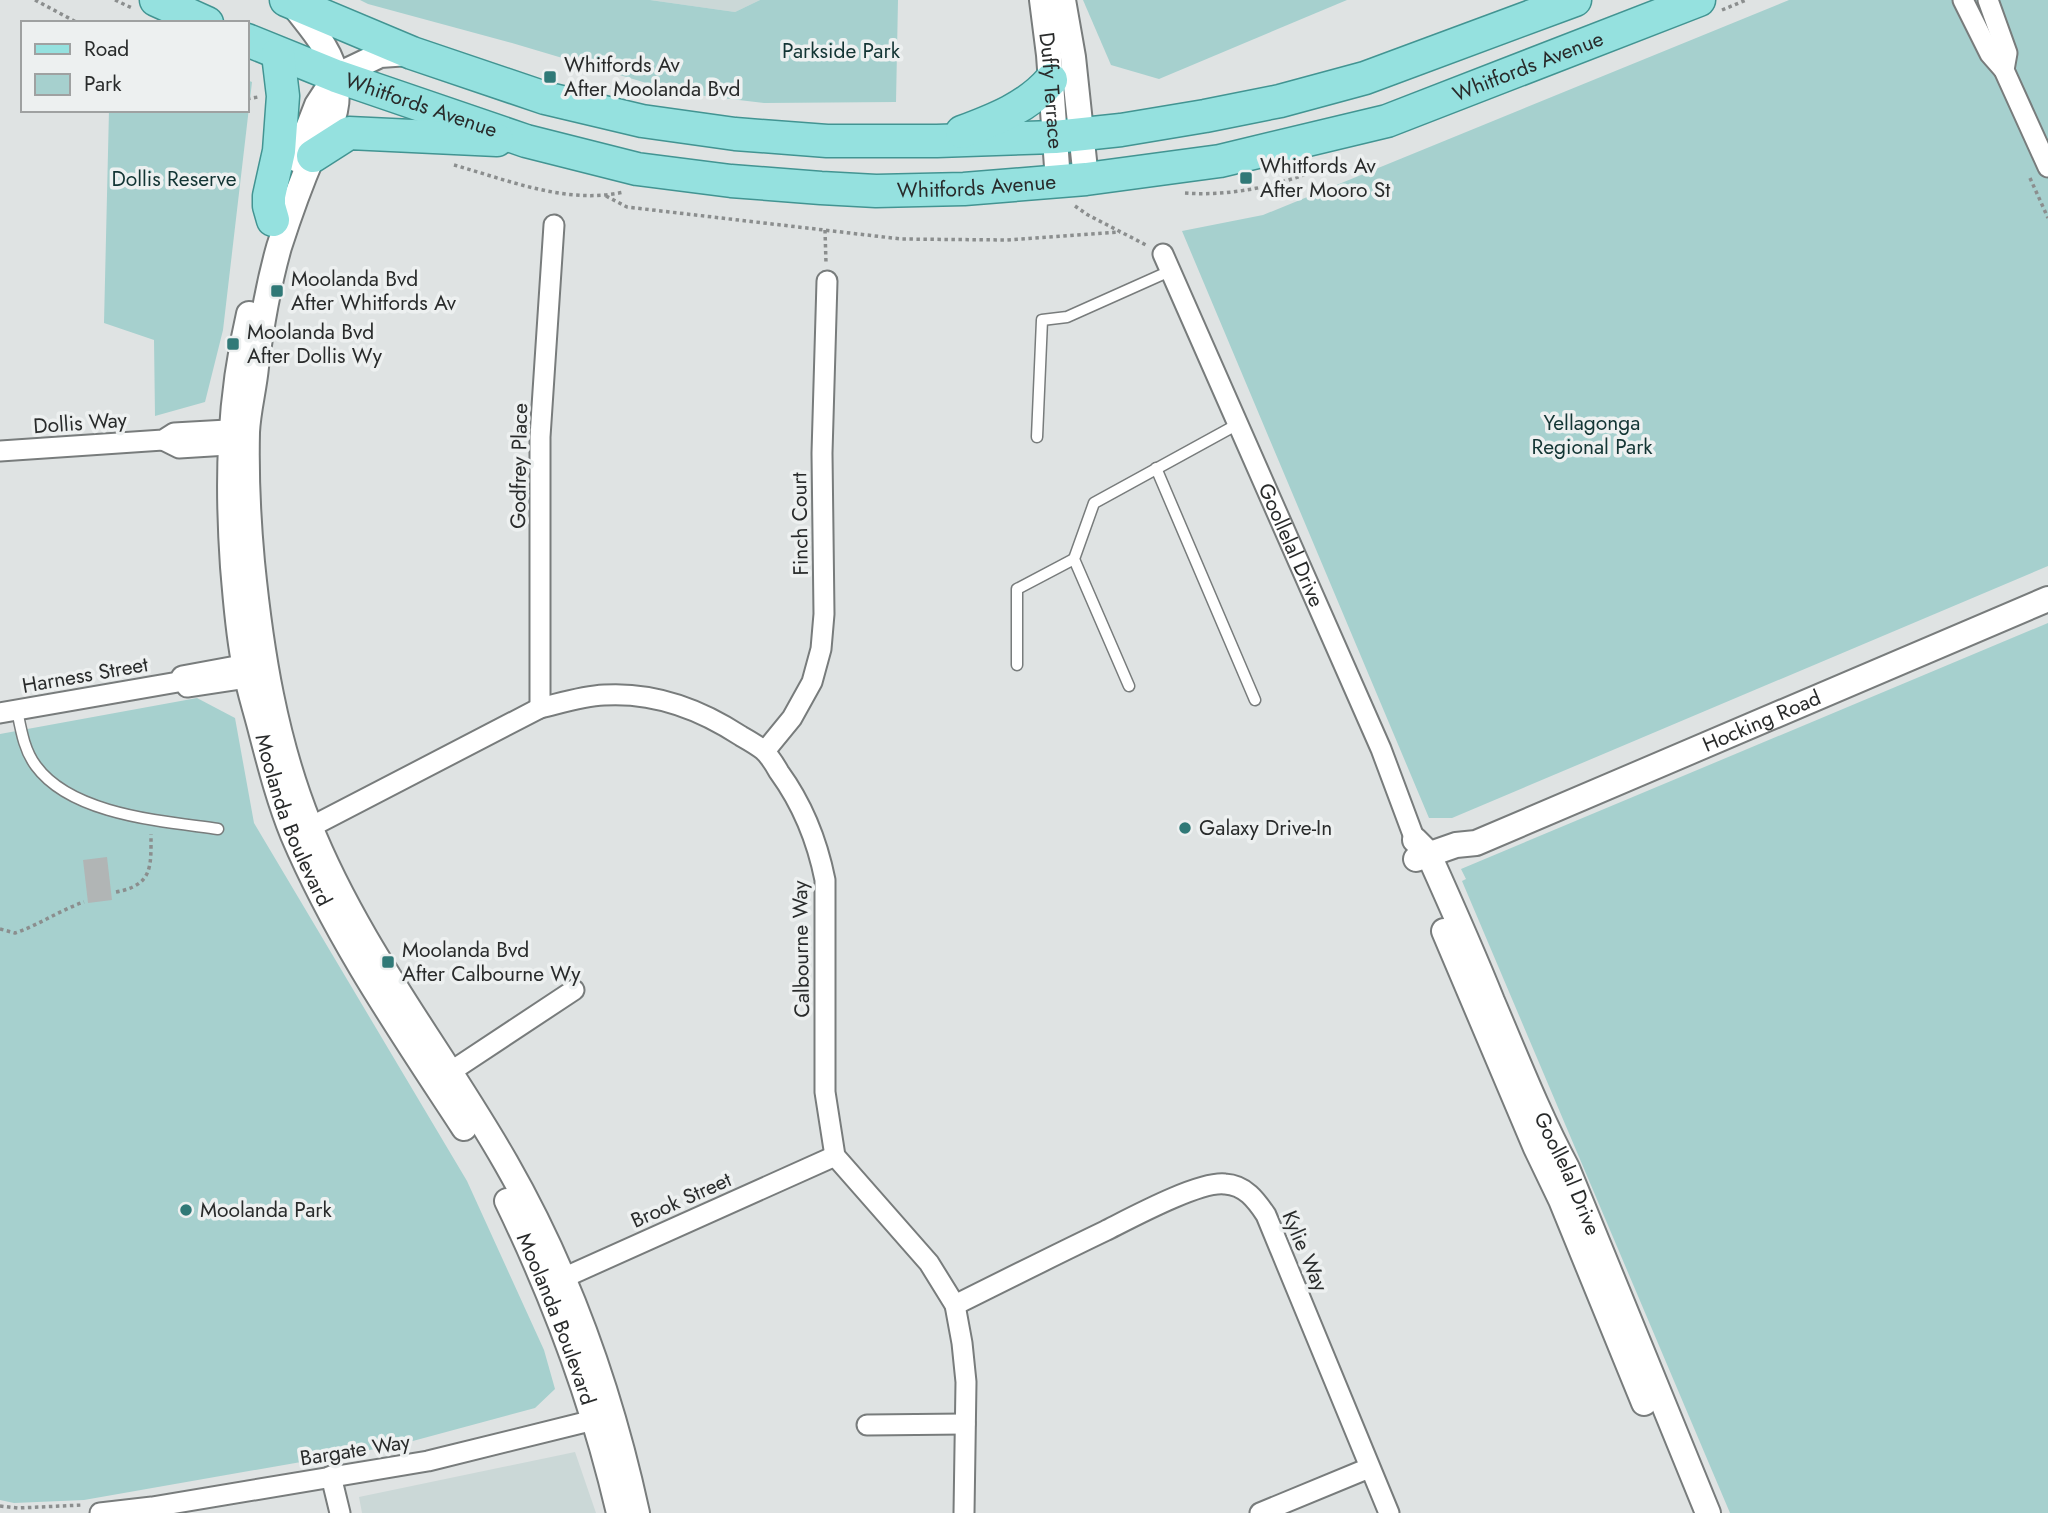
<svg xmlns="http://www.w3.org/2000/svg" width="2048" height="1513" viewBox="0 0 2048 1513" font-family="Jost,sans-serif">
	<rect width="100%" height="100%" fill="#dfe3e3"/>
	<g fill="#cbd8d7">
		<path d="M650,0H760L735,12Z"/>
		<path d="M575,1452L596,1513H362L359,1497Z"/>
	</g>
	<g fill="#a6d0ce">
		<path d="M360,0H650L735,12L760,0H898L896,102L764,103L680,93L512,43L368,4Z"/>
		<path d="M1083,0H1347L1159,79L1111,65Z"/>
		<path d="M1789,0H2048V566L1452,818H1429L1182,231L1263,215Z"/>
		<path d="M247,80L252,82L223,330L205,402L155,416L154,340L104,323L109,110H247Z"/>
		<path d="M2048,623V1513H1730L1462,881L1466,879L1461,869Z"/>
		<path d="M197,698L235,718L254,823L467,1181L544,1350L555,1389L535,1408L398,1445L84,1500L14,1503L0,1500V734Z"/>
	</g>
	<path fill="#b1b5b5" d="M107,857L112,900L88,903L83,860Z"/>
	<g fill="none" stroke-linecap="round" stroke-linejoin="round">
		<defs>
			<g id="service">
				<path d="M1037,437L1042,320L1067,317L1170,271"/>
				<path d="M1156,468L1255,700"/>
				<path d="M1017,665V589L1074,559"/>
				<path d="M1129,686L1074,559L1094,503L1238,424"/>
				<path d="M17,710C21,730 24,750 36,766C72,815 162,821 218,829"/>
			</g>
			<g id="minor">
				<path d="M1963,0L1990,54L2004,70L2048,167"/>
				<path d="M1988,0L2007,53L2004,70"/>
				<path id="s1" d="M1163,254L1381,749L1415,840"/>
				<path d="M163,440L179,448L244,444"/>
				<path d="M0,451L163,440L174,433L245,429"/>
				<path d="M187,687L261,676"/>
				<path d="M540,708V437L554,225"/>
				<path d="M0,713L178,682L182,676L258,662"/>
				<path d="M765,751L792,718L812,682L821,649L824,614L822,453L827,281"/>
				<path d="M299,833L540,708C561,703 583,696 604,695C653,692 700,709 741,736C748,740 757,745 763,750C770,756 775,765 779,772C803,805 817,840 825,880V1092L835,1156L929,1263L955,1305L962,1343L966,1382L964,1513"/>
				<path d="M438,1080L574,990"/>
				<path d="M552,1283L835,1156"/>
				<path d="M955,1305C1005,1280 1055,1255 1105,1231C1131,1218 1199,1181 1225,1184C1245,1185 1256,1200 1266,1215L1389,1513"/>
				<path d="M867,1425L965,1424"/>
				<path d="M331,1476L340,1513"/>
				<path d="M100,1513L152,1507L428,1461L606,1417"/>
				<path d="M1260,1513L1369,1468"/>
			</g>
			<g id="tertiary">
				<path id="s2" d="M1042,0L1049,55L1058,181"/>
				<path d="M1063,0L1073,57L1086,179"/>
				<path d="M291,2C308,25 333,50 336,79C337,88 337,102 335,111C332,126 320,141 313,155C300,185 289,216 279,247C268,286 261,327 256,367C254,389 248,410 247,432C246,476 248,519 252,562C261,652 275,740 309,824C358,947 441,1049 506,1163C569,1273 610,1389 637,1513"/>
				<path d="M296,159L317,105L336,76L380,55L409,53"/>
				<path id="s3" d="M249,314C229,399 227,480 233,567C236,600 238,634 245,667C248,686 254,704 259,723C269,761 278,798 293,835C337,939 402,1033 464,1128"/>
				<path id="s4" d="M1415,840L1428,853C1450,902 1472,951 1492,1001C1516,1057 1538,1114 1567,1168L1708,1513"/>
				<path id="s5" d="M1416,859L1456,845L1476,843L2048,599"/>
				<path d="M1444,931L1536,1148L1561,1200L1644,1403"/>
				<path id="s6" d="M507,1201C555,1300 594,1406 619,1513"/>
			</g>
			<g id="primary">
				<path d="M156,0L207,23"/>
				<path d="M286,0L412,53L545,98L642,121L735,134L827,141H937L1055,137L1121,130L1205,116L1280,101L1365,78L1575,0"/>
				<path id="s7" d="M247,40L336,76L526,141L637,169L731,181L821,188L876,191L964,189L1086,179L1220,161L1387,121L1699,0"/>
				<path d="M962,132C994,120 1028,107 1051,80"/>
				<path d="M313,156L349,133L497,140"/>
				<path d="M273,220L269,206V196L279,151L283,96L278,54"/>
			</g>
		</defs>
		<use href="#service" stroke="#787c7c" stroke-width="13"/>
		<use href="#minor" stroke="#787c7c" stroke-width="23"/>
		<use href="#tertiary" stroke="#787c7c" stroke-width="28"/>
		<use href="#primary" stroke="#429492" stroke-width="35"/>
		<g stroke="#8b8e8e" stroke-width="3.5" stroke-dasharray="3.5 3.5" stroke-linecap="butt">
			<path d="M35,0L78,23"/>
			<path d="M115,0L132,8"/>
			<path d="M1722,10L1746,0"/>
			<path d="M247,99L258,97"/>
			<path d="M454,165C508,180 567,205 624,192"/>
			<path d="M2030,178L2048,218"/>
			<path d="M1185,193C1237,197 1291,183 1337,161"/>
			<path d="M606,196L627,207L901,239L1007,240L1120,232"/>
			<path d="M1075,206L1088,215L1148,246"/>
			<path d="M825,230L826,263"/>
			<path d="M116,892C153,885 151,867 151,834"/>
			<path d="M0,929L15,933C39,925 60,910 84,902"/>
			<path d="M0,1506L18,1508L83,1505"/>
		</g>
		<use href="#service" stroke="#fff" stroke-width="10"/>
		<use href="#minor" stroke="#fff" stroke-width="19"/>
		<use href="#tertiary" stroke="#fff" stroke-width="24"/>
		<use href="#primary" stroke="#95e1df" stroke-width="32"/>
	</g>
	<g fill="#307977" stroke="#edf0f0" stroke-width="2.5">
		<rect x="543" y="70" width="14" height="14" rx="3.5"/>
		<rect x="1239" y="171" width="14" height="14" rx="3.5"/>
		<rect x="270" y="284" width="14" height="14" rx="3.5"/>
		<rect x="226" y="337" width="14" height="14" rx="3.5"/>
		<circle cx="1185" cy="828" r="7"/>
		<rect x="381" y="955" width="14" height="14" rx="3.5"/>
		<circle cx="186" cy="1210" r="7"/>
	</g>
	<g text-anchor="middle" dominant-baseline="central" stroke-width="7" stroke-linejoin="round" paint-order="stroke">
		<g font-size="21" fill="#133534" stroke="#edf0f0">
			<text x="841" y="51">Parkside Park</text>
			<text x="174" y="179">Dollis Reserve</text>
			<text x="1592" y="423">Yellagonga<tspan x="1592" dy="24">Regional Park</tspan></text>
		</g>
		<g font-size="21" fill="#292b2b" stroke="#edf0f0" text-anchor="start">
			<text x="564" y="65">Whitfords Av<tspan x="564" dy="24">After Moolanda Bvd</tspan></text>
			<text x="1260" y="166">Whitfords Av<tspan x="1260" dy="24">After Mooro St</tspan></text>
			<text x="291" y="279">Moolanda Bvd<tspan x="291" dy="24">After Whitfords Av</tspan></text>
			<text x="247" y="332">Moolanda Bvd<tspan x="247" dy="24">After Dollis Wy</tspan></text>
			<text x="1199" y="828">Galaxy Drive-In</text>
			<text x="402" y="950">Moolanda Bvd<tspan x="402" dy="24">After Calbourne Wy</tspan></text>
			<text x="200" y="1210">Moolanda Park</text>
		</g>
		<g font-size="21" fill="#292b2b" stroke="#edf0f0">
			<text stroke="none"><textPath href="#s7" startOffset="1320">Whitfords Avenue</textPath></text>
			<text stroke="none"><textPath href="#s2" startOffset="91">Duffy Terrace</textPath></text>
			<text stroke="none"><textPath href="#s7" startOffset="186">Whitfords Avenue</textPath></text>
			<text stroke="none"><textPath href="#s7" startOffset="752">Whitfords Avenue</textPath></text>
			<text transform="translate(80 423) rotate(-4)">Dollis Way</text>
			<text transform="translate(519 466) rotate(-89)">Godfrey Place</text>
			<text transform="translate(800 524) rotate(-91)">Finch Court</text>
			<text stroke="none"><textPath href="#s1" startOffset="318">Goollelal Drive</textPath></text>
			<text transform="translate(85 675) rotate(-10)">Harness Street</text>
			<text stroke="none"><textPath href="#s5" startOffset="373">Hocking Road</textPath></text>
			<text stroke="none"><textPath href="#s3" startOffset="516">Moolanda Boulevard</textPath></text>
			<text transform="translate(801 949) rotate(-91)">Calbourne Way</text>
			<text stroke="none"><textPath href="#s4" startOffset="368">Goollelal Drive</textPath></text>
			<text transform="translate(681 1200) rotate(-24)">Brook Street</text>
			<text transform="translate(1305 1251) rotate(67)">Kylie Way</text>
			<text stroke="none"><textPath href="#s6" startOffset="128">Moolanda Boulevard</textPath></text>
			<text transform="translate(355 1450) rotate(-9)">Bargate Way</text>
		</g>
	</g>
	<rect x="21" y="21" width="228" height="91" fill="#edf0f0" stroke="#9fa1a1" stroke-width="2"/>
	<rect x="35" y="44" width="35" height="10" fill="#95e1df" stroke="#9fa1a1" stroke-width="2"/>
	<text x="84" y="56" font-size="21" fill="#292b2b">Road</text>
	<rect x="35" y="74" width="35" height="21" fill="#a6d0ce" stroke="#9fa1a1" stroke-width="2"/>
	<text x="84" y="91" font-size="21" fill="#292b2b">Park</text>
</svg>
